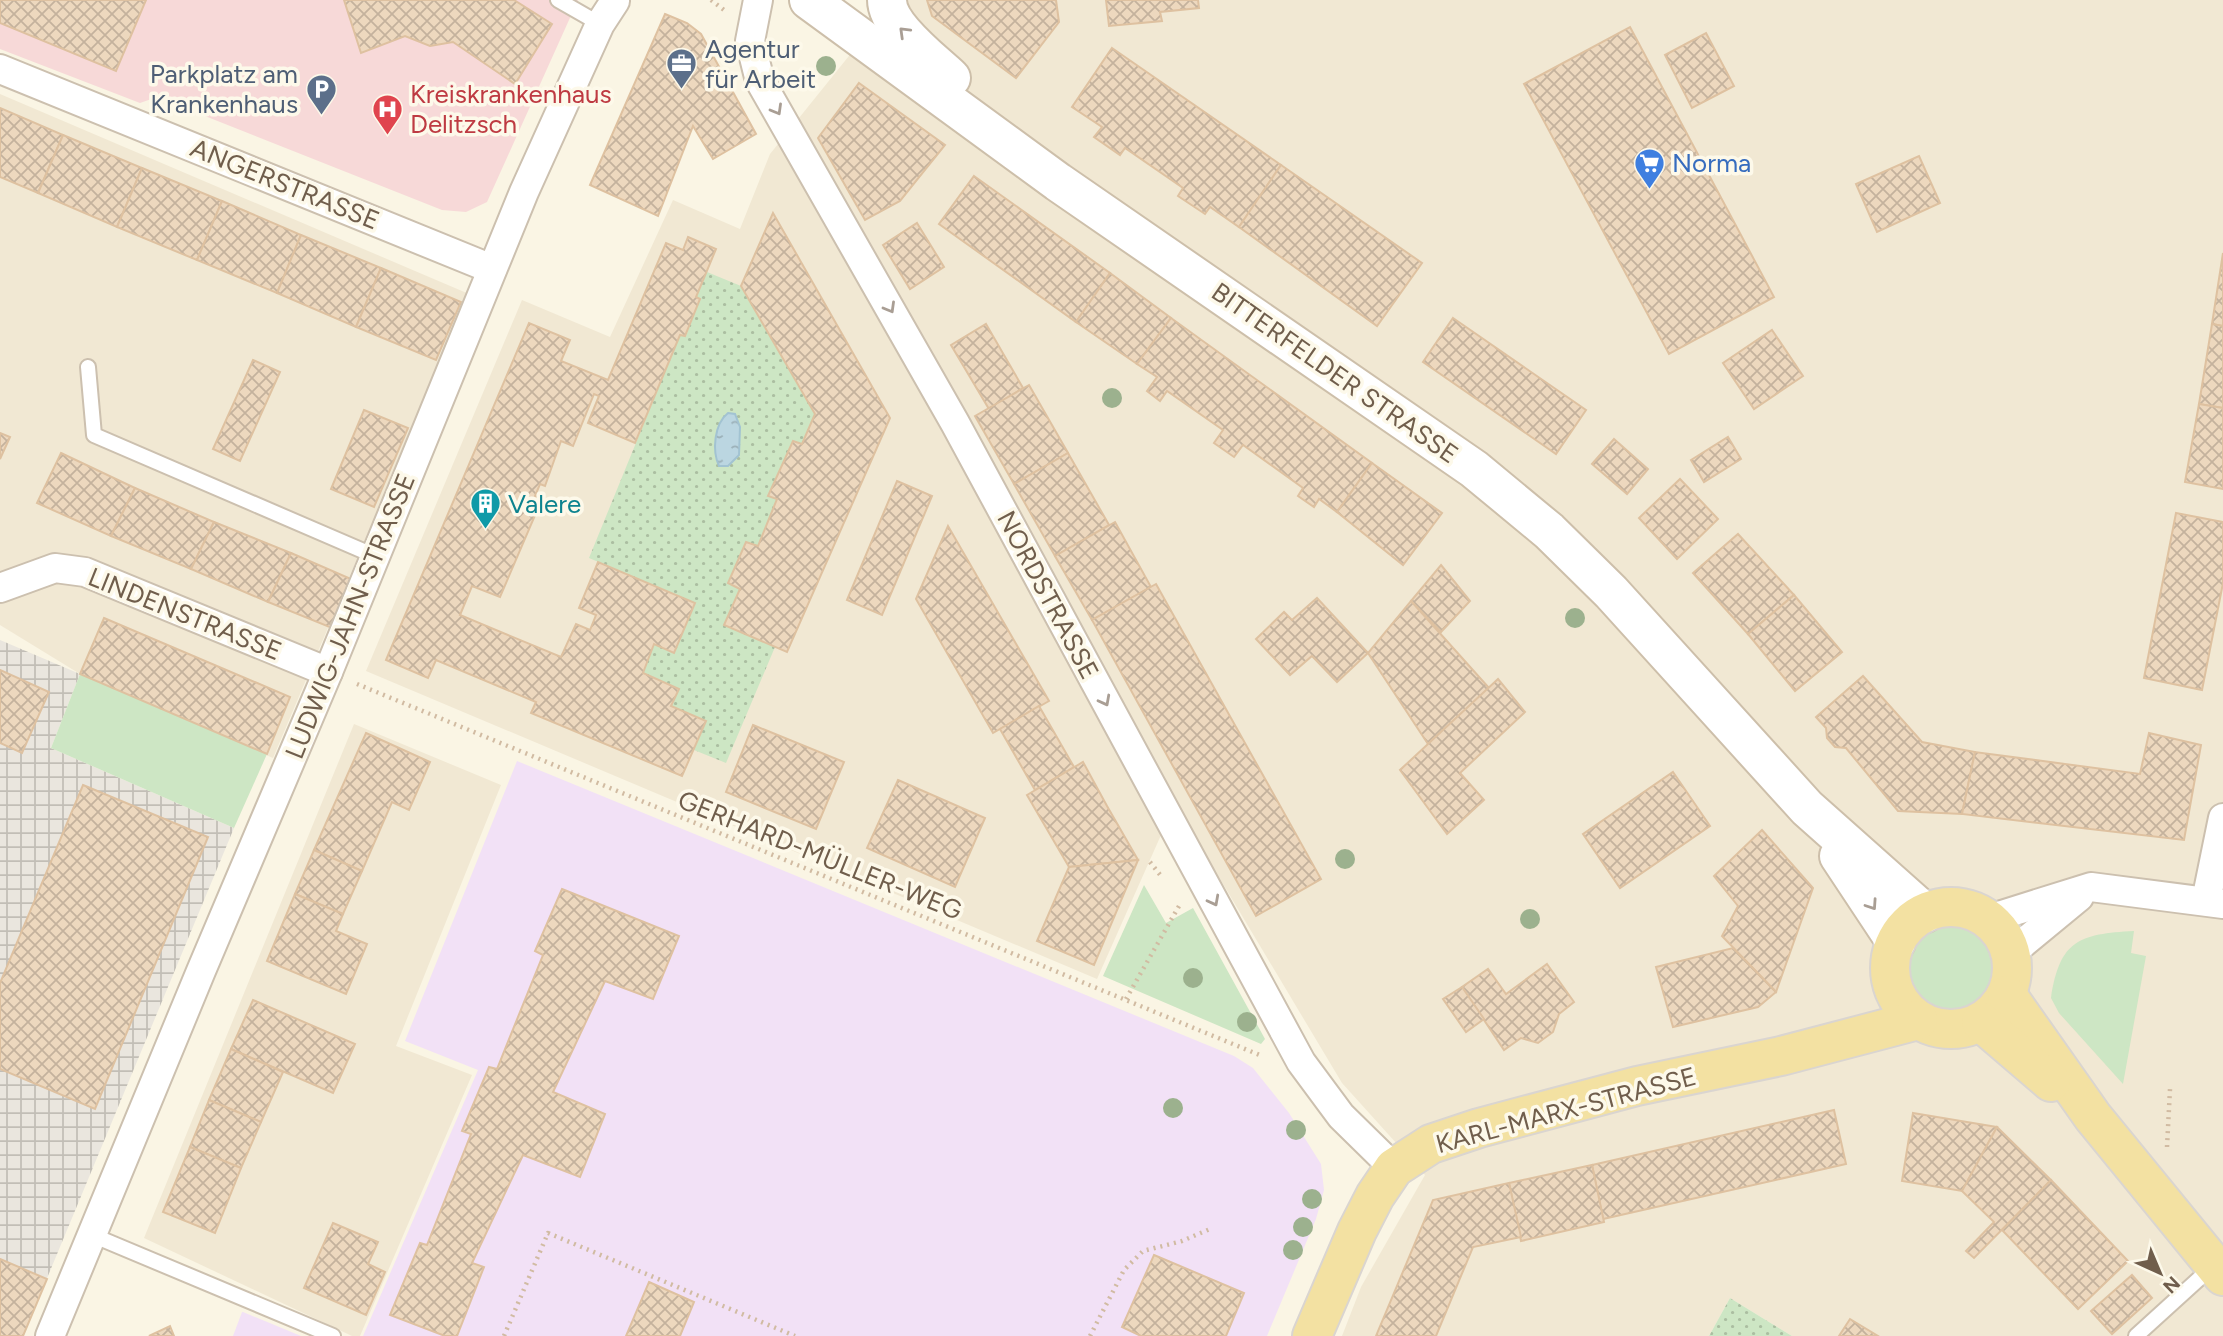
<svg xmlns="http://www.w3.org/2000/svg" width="2223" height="1336" viewBox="0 0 2223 1336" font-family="Figtree,sans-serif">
	<defs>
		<pattern id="industrial-grid" width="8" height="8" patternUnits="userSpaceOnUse" patternTransform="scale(1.75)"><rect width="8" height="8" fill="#eae6de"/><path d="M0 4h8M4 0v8" fill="none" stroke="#c2beb6"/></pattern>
		<pattern id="park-dots" width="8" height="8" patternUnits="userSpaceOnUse" patternTransform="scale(1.75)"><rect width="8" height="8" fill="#cde6c4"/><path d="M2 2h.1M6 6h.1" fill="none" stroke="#abbea1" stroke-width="1.8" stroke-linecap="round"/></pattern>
		<pattern id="water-ripples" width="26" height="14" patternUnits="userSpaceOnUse" patternTransform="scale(1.75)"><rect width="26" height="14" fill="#bbd6e1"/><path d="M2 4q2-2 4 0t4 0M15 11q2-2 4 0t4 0" fill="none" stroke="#9cb1b9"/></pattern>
		<pattern id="building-cross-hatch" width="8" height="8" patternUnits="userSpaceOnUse" patternTransform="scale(1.75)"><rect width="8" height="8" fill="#edd8be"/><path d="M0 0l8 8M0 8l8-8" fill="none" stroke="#c4b29d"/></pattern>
	</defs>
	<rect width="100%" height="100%" fill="#faf5e4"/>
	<g fill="#f1e8d3">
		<path d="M894,0H2223V1336H1792L1730,1298L1709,1336H1342L1361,1287L1425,1175L1342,1083L1186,822L1161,835L1097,979L366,671L522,300L610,337L673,200L740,229L770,154Z"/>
		<path d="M0,94L469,294L273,758L80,674L0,625Z"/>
		<path d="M354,724L501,785L396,1046L472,1075L360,1336H352L144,1238Z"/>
	</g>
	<path fill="url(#industrial-grid)" d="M0,640L80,674L51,748L234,828L23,1336H0Z"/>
	<g fill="#f2e1f6">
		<path d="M517,761L1234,1056L1253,1068L1289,1113L1321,1164L1324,1190L1316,1219L1267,1336H363L478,1070L405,1041Z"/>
		<path d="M242,1312H243L301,1336H233Z"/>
	</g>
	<path fill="#f7d9d8" d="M0,0H578L487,202L466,212L442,210L157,97L140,103L0,49Z"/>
	<g fill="#cde6c4">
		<path d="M80,674L267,754L234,828L51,748Z"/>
		<path d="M1144,885L1166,923L1193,908L1265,1039L1261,1044L1103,976Z"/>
		<circle cx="1951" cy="969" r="42"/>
		<path d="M2134,931L2131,953L2146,956L2123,1084L2059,1013L2051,998C2060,940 2079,934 2134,931Z"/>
	</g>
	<g fill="url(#park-dots)">
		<path d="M707,272L741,286L815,414L802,444L793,441L769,496L777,499L758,546L746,542L728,582L740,589L725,625L775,647L726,763L694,750L706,721L671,706L679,689L643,673L654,644L695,603L589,558L680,335L686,336L700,299L696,297Z"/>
		<path d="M1730,1298L1792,1336H1709Z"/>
	</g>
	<path fill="url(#water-ripples)" stroke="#a2c3d2" stroke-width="2" d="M728,413L735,414L740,427L739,455L728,466H719C712,451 714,424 728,413Z"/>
	<g fill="url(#building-cross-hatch)" stroke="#dec1a0" stroke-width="2">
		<path d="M0,0H146L116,71L0,23Z"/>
		<path d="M344,0H514L552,24L515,84L453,42L430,46L405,36L361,53Z"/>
		<path d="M927,0H1056L1059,22L1016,78L932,16Z"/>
		<path d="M1106,0H1198L1199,8L1160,12L1162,21L1109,26Z"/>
		<path d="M665,14L687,23L701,34L756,134L713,159L693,126L658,216L590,185Z"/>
		<path d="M1630,27L1774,297L1669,354L1524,84Z"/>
		<path d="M1706,33L1734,86L1692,108L1665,55Z"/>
		<path d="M1112,48L1281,165L1239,227L1210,207L1205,214L1178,196L1183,188L1125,148L1120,155L1094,137L1102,127L1072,107Z"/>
		<path d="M859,83L945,145L900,201L865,220L818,138Z"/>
		<path d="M0,108L63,135L38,193L0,177Z"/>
		<path d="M63,135L142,168L117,227L38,193Z"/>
		<path d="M1919,156L1940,203L1877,232L1856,184Z"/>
		<path d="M1281,165L1422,263L1377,326L1239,227Z"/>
		<path d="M142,168L222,201L197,260L117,227Z"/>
		<path d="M974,176L1110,273L1076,322L939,224Z"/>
		<path d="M222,201L301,235L277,293L197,260Z"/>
		<path d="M773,213L890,418L787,652L724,625L740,589L728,583L746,542L758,546L777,499L768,496L793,441L802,444L815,414L741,286Z"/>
		<path d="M917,223L944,267L910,289L883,245Z"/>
		<path d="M301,235L381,268L356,327L277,293Z"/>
		<path d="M688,237L716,249L696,297L700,299L685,336L680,335L635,443L588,423L599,396L594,394L573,446L561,441L545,486L540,484L535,496L542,499L500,597L472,586L460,615L561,657L576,624L590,630L596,615L579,608L598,562L695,603L674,653L654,644L643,673L679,689L671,706L706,721L682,776L531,713L536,702L436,660L428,678L386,660L529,323L570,340L561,361L608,380L666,243L683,250Z"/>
		<path d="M2223,253V326L2212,324Z"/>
		<path d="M381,268L461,302L436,360L356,327Z"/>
		<path d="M1110,273L1171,318L1137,364L1076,322Z"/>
		<path d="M1171,318L1372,463L1337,512L1319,499L1314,507L1298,496L1303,488L1243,445L1234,457L1214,443L1223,430L1167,391L1160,401L1147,391L1157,377L1137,364Z"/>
		<path d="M1453,318L1586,410L1556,454L1423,362Z"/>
		<path d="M986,324L1023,388L989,409L951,345Z"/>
		<path d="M2212,324L2223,326V408L2199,404Z"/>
		<path d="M1772,330L1803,376L1754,409L1723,363Z"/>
		<path d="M253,360L280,372L240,461L213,449Z"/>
		<path d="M1029,385L1068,453L1014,484L975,416Z"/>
		<path d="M2199,404L2223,408V489L2185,482Z"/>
		<path d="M364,410L408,428L374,507L331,489Z"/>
		<path d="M0,433L10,437L0,459Z"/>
		<path d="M1728,437L1741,459L1704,482L1691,460Z"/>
		<path d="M1614,439L1648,469L1627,494L1592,464Z"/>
		<path d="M61,453L135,488L111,536L37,503Z"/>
		<path d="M1068,453L1109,525L1055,556L1014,484Z"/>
		<path d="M1372,463L1442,513L1403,565L1337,512Z"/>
		<path d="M1680,479L1718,519L1677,559L1639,518Z"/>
		<path d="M897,481L932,496L882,615L847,600Z"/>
		<path d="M135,488L214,522L191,569L111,536Z"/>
		<path d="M2176,513L2223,522V583L2202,690L2144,678Z"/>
		<path d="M214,522L291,553L268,602L191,569Z"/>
		<path d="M1115,522L1151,587L1092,620L1055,556Z"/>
		<path d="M948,526L1049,701L993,733L916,599Z"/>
		<path d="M1738,534L1794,595L1748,634L1693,573Z"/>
		<path d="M291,553L351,579L332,628L268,602Z"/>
		<path d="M1441,565L1470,601L1441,632L1411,601Z"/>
		<path d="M1156,584L1321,879L1256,916L1092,620Z"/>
		<path d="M1794,595L1842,652L1795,691L1748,634Z"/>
		<path d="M1317,598L1368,653L1337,682L1312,656L1290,675L1256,639L1284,612L1292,620Z"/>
		<path d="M1411,601L1489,688L1428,744L1368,653Z"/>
		<path d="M104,618L290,697L267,754L80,674Z"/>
		<path d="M0,670L49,692L22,753L0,743Z"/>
		<path d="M1863,676L1922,742L1975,752L1962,814L1898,811L1846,748L1835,747L1827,738L1826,728L1816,717Z"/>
		<path d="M1498,679L1525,712L1460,773L1484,800L1447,834L1400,770Z"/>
		<path d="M1039,706L1074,767L1035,790L1000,729Z"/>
		<path d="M753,725L844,762L816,829L726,792Z"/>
		<path d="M366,733L430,762L409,810L392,802L362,871L314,850Z"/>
		<path d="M2149,733L2201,745L2184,840L1962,814L1975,752L2140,774Z"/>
		<path d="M1083,762L1107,806L1138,860L1069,867L1027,795Z"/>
		<path d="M1673,772L1710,826L1620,888L1583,834Z"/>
		<path d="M898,780L985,818L955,887L867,848Z"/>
		<path d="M83,785L208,837L95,1109L0,1069V983Z"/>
		<path d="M1762,830L1813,888L1776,992L1722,936L1738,906L1714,876Z"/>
		<path d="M314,850L362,871L343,914L295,894Z"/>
		<path d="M1138,860L1094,965L1037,941L1069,867Z"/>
		<path d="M562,889L679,936L653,999L605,981L553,1092L605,1114L580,1177L523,1155L472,1263L484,1267L457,1336H445L390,1315L420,1243L427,1245L471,1134L462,1131L489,1067L497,1069L543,955L535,951Z"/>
		<path d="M295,894L343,914L336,931L367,944L346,994L267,961Z"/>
		<path d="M1733,948L1776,992L1758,1007L1673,1027L1656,967Z"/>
		<path d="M1547,964L1574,1002L1559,1014L1553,1032L1538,1043L1521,1038L1504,1050L1462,987L1488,969L1506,994Z"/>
		<path d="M1462,987L1484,1019L1466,1032L1443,999Z"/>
		<path d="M253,1000L355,1044L333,1093L231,1049Z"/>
		<path d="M231,1049L283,1072L261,1122L209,1100Z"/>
		<path d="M209,1100L261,1122L241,1168L190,1147Z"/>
		<path d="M1834,1110L1846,1164L1603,1219L1592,1165Z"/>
		<path d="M1913,1113L1997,1127L1962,1191L1902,1181Z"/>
		<path d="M1997,1127L2051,1180L1974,1258L1966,1251L1994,1222L1962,1191Z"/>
		<path d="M190,1147L241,1168L215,1233L163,1212Z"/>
		<path d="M1592,1165L1604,1222L1521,1241L1509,1183Z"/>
		<path d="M2051,1180L2128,1261L2078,1309L2002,1230Z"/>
		<path d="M1509,1183L1521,1237L1473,1247L1436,1336H1376L1433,1200Z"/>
		<path d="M333,1223L378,1242L368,1264L385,1272L366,1315L304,1288Z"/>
		<path d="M1154,1255L1244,1293L1226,1336H1141L1122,1327Z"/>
		<path d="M0,1259L47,1279L23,1336H0Z"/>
		<path d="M2132,1275L2152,1298L2112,1334L2091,1311Z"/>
		<path d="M649,1282L694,1302L680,1336H626Z"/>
		<path d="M1850,1319L1878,1336H1839Z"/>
		<path d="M170,1326L174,1336H149Z"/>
	</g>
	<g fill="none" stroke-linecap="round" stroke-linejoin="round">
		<defs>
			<g id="lane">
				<path d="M558,0L600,24"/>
				<path d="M88,367L94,435L375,556"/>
				<path d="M92,1235L333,1336"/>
				<path d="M2136,1336L2213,1266"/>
			</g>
			<g id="street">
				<path d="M758,0L750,41L760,81L955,423L1301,1062L1341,1116L1394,1168"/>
				<path d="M0,69L492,269"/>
				<path d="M0,588L55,568L85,572L328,672"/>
				<path d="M2206,901L2223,818"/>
				<path d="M1989,919L2091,887L2223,904"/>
				<path d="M2011,953L2079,897"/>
				<path d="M50,1336L201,971L328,672L524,192L600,24L615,1"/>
			</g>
			<g id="secondary">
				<path d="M809,0L1058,182L1474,469L1549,531L1611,592L1807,808L1925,913"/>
				<path d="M887,0C887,27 932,60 951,78"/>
				<path d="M1839,856L1896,942"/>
			</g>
			<g id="primary">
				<circle cx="1951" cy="968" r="61"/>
				<path d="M2007,995L2093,1117L2223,1276"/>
				<path d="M1981,1022L2051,1082"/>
				<path d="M1312,1336L1357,1231L1375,1196L1394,1168L1431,1144L1479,1128L1637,1086L1781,1056L1918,1020"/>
			</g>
		</defs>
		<use href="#lane" stroke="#ccc0af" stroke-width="18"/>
		<use href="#street" stroke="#ccc0af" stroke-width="32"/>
		<use href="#secondary" stroke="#cdbfaa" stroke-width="42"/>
		<use href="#primary" stroke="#dad5d0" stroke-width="42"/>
		<g stroke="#d1bba2" stroke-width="4.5" stroke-dasharray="2 5" stroke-linecap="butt">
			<path d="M711,0L724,10"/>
			<path d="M357,684L1262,1056"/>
			<path d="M1150,862L1161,876"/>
			<path d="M1126,999L1179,906"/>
			<path d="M2167,1147L2170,1089"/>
			<path d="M504,1336L548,1233L795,1336"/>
			<path d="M1090,1336L1124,1270L1143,1251L1182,1241L1210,1229"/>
		</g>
		<use href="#lane" stroke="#fff" stroke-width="14"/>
		<use href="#street" stroke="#fff" stroke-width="28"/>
		<use href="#secondary" stroke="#fff" stroke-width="38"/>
		<use href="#primary" stroke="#f3e1a2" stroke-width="38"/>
	</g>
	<g fill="#9cb18e">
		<circle cx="826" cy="66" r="10"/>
		<circle cx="1112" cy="398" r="10"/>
		<circle cx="1575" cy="618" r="10"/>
		<circle cx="1345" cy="859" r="10"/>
		<circle cx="1530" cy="919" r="10"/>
		<circle cx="1193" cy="978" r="10"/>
		<circle cx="1247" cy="1022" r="10"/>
		<circle cx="1173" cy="1108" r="10"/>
		<circle cx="1296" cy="1130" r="10"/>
		<circle cx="1312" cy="1199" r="10"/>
		<circle cx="1303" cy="1227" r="10"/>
		<circle cx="1293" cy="1250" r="10"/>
	</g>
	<defs><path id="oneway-chevron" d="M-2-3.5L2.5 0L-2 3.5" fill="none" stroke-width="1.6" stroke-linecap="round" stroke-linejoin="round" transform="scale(1.75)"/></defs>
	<g stroke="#a99e94">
		<use href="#oneway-chevron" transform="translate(904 32) rotate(-136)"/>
		<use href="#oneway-chevron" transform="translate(777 110) rotate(60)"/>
		<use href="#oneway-chevron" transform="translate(890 308) rotate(60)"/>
		<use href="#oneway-chevron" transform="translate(1105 701) rotate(62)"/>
		<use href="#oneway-chevron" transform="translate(1214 901) rotate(62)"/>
		<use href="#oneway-chevron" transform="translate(1872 905) rotate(56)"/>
	</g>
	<defs>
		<symbol id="office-pin" viewBox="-11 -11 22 30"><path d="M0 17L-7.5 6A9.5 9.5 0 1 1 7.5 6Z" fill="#5c6f8a" stroke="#fdf9ea"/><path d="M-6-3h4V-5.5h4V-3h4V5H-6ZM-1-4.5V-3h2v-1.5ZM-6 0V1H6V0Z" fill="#fff"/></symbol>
		<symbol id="parking-pin" viewBox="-11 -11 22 30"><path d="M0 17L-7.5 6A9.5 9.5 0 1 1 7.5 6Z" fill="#5c6f8a" stroke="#fdf9ea"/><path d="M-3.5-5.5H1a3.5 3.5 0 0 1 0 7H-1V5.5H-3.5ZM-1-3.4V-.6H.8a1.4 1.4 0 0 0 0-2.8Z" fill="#fff"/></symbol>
		<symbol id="hospital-pin" viewBox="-11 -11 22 30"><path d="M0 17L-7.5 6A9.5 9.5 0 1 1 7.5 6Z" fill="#e0444e" stroke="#fdf9ea"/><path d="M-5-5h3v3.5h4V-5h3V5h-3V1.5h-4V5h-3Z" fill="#fff"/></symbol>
		<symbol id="supermarket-pin" viewBox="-11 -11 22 30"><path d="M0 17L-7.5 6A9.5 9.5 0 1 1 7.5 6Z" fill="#3f7fe0" stroke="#fdf9ea"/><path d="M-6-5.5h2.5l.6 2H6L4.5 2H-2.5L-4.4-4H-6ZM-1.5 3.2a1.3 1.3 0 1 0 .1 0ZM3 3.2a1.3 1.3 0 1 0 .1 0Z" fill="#fff"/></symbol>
		<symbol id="building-pin" viewBox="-11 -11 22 30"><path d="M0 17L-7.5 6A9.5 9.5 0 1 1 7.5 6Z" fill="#0f9aa8" stroke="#fdf9ea"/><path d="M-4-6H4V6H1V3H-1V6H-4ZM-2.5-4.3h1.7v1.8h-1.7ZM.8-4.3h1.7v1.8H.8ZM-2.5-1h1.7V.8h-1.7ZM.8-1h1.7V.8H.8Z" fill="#fff"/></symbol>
	</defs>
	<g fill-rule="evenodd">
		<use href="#office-pin" x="664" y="46" width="35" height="47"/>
		<use href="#parking-pin" x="304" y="72" width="35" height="47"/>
		<use href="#hospital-pin" x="370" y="92" width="35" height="47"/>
		<use href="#supermarket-pin" x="1632" y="146" width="35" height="47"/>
		<use href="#building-pin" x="468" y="486" width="35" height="47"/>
	</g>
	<g text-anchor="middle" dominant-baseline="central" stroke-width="7" stroke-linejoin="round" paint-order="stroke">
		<g font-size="26" fill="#4e5e75" stroke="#fdf9ea" text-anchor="start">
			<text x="705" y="49">Agentur<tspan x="705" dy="30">für Arbeit</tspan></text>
			<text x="298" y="74" text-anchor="end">Parkplatz am<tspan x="298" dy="30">Krankenhaus</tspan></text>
		</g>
		<g font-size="26" fill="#be3a42" stroke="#fdf9ea" text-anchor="start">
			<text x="410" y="94">Kreiskrankenhaus<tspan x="410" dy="30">Delitzsch</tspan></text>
		</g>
		<g font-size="26" fill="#366cbe" stroke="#fdf9ea" text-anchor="start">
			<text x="1672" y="163">Norma</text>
		</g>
		<g font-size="26" fill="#705e4c" stroke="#fdf9ea">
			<text transform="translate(285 184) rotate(22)">ANGERSTRASSE</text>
			<text transform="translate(1335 373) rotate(35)">BITTERFELDER STRASSE</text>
			<text transform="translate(1048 595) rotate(62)">NORDSTRASSE</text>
			<text transform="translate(185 614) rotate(22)">LINDENSTRASSE</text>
			<text transform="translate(350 616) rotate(-68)">LUDWIG-JAHN-STRASSE</text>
			<text transform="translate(820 855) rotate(22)">GERHARD-MÜLLER-WEG</text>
			<text transform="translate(1566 1110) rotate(-15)">KARL-MARX-STRASSE</text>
		</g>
		<g font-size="26" fill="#0d838f" stroke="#fdf9ea" text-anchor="start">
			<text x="508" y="504">Valere</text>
		</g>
	</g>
	<g transform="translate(2160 1273) rotate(136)" stroke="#fdf9ea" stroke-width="5" paint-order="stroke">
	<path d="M0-5L12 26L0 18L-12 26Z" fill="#705e4c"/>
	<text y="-10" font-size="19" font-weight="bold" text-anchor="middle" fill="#705e4c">N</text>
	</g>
</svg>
